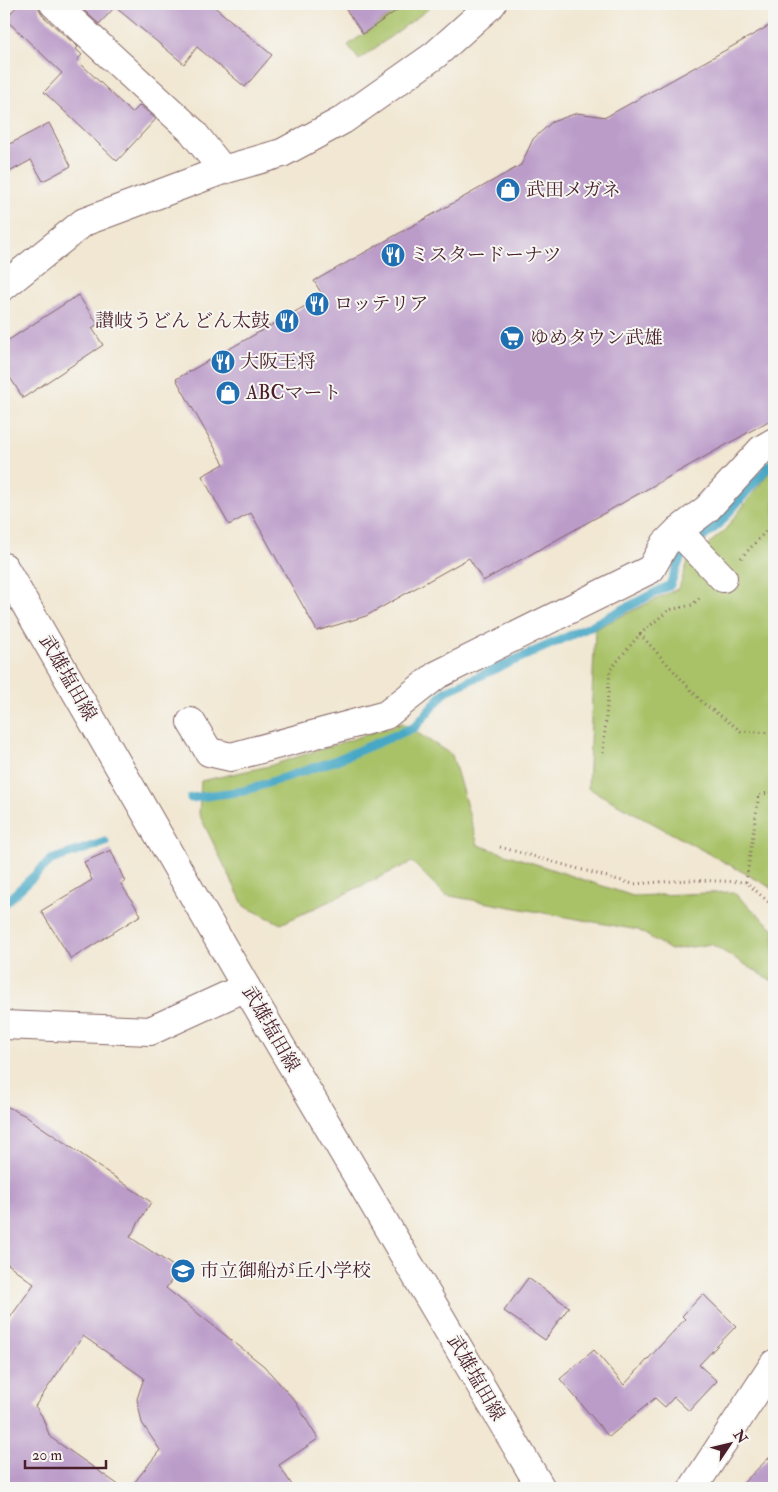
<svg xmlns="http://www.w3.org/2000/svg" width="778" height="1492" viewBox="0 0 778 1492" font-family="'IM FELL Double Pica','Noto Serif JP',serif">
	<rect width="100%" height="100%" fill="#f6f6f2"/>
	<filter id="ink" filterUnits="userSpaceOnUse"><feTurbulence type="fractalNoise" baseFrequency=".02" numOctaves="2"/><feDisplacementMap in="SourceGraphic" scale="10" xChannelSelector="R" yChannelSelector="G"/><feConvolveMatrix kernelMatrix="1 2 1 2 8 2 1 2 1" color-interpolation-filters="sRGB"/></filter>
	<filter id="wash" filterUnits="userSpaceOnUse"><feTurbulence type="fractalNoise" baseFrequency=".0096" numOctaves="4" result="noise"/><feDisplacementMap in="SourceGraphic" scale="20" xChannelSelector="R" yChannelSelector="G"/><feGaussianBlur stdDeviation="1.12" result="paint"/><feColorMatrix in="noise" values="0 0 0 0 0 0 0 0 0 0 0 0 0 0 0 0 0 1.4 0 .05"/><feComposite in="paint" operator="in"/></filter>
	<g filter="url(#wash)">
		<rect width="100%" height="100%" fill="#f1e7d2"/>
		<g fill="#a9c268" stroke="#7a704a">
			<path d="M406,4H435L359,60L348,45Z"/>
			<path d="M774,466V889L588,788L595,629L679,588L688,561L724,531Z"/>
			<path d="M402,723L452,755L478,845L633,896L733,892L774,929V982L711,944L671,950L638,930L445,895L412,862L281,924L244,906L199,814L201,781L269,766Z"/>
		</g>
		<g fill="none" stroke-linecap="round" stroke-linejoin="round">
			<g stroke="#47a8c6" stroke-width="9">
				<path d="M191,798L244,791L334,761L415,727L446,691L587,628L670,585L682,554L718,525L774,460"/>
				<path d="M4,904L51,860L105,842"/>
			</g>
		</g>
		<g id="blocks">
			<g fill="#bb9cc9">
				<path d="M19,4H39V9L43,16L78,47L76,49L82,55L77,60L132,113L140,105L156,119L117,161L44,92L62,73L5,19Z"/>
				<path d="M77,4H211L272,55L245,87L197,47L184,64L115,7L99,24Z"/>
				<path d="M342,4H406L363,34Z"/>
				<path d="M774,23V418L483,581L469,558L366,616L317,631L251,513L229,525L202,476L224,464L176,379L323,296L314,281L521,165L533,139L552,122L577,113L606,117Z"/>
				<path d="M49,123L71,166L43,181L31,160L4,175V147Z"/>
				<path d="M78,295L98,324L92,328L103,345L23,398L4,368V343Z"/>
				<path d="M111,850L125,882L121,884L141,915L71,959L41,911L92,880L84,862Z"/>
				<path d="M4,1105L24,1115L151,1202L130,1237L179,1270L166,1288L264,1366L295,1401L318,1439L279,1465L294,1488H130L160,1450L142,1423L137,1399L144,1378L83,1336L35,1406L42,1416L50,1437L123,1488H4V1326L34,1284L4,1261Z"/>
				<path d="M528,1278L569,1307L545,1340L504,1311Z"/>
				<path d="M703,1294L736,1326L699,1365L717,1381L689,1411L674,1397L665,1407L655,1398L609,1437L560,1379L594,1350L624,1385L685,1319L682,1316Z"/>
				<path d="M774,1453V1488H738Z"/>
			</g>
		</g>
	</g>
	<g filter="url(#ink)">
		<use href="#blocks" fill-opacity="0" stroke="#846565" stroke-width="1"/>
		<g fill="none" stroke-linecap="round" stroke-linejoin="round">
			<defs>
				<g id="minor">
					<path d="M54,4L192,131L223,170"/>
					<path d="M4,286L84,222L223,170L282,153L343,120L435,55L492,4"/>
					<path d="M678,531L723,578"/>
					<path d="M191,722L209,752L231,757L386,715L437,675L651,569L665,544L678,531L707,509L762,449L774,442"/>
					<path d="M4,1025L150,1031L246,987"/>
					<path d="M693,1488L774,1364"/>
				</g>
				<path id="major" d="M4,567L246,987L541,1488"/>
			</defs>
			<use href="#minor" stroke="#846565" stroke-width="30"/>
			<use href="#major" stroke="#846565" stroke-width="30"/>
			<g stroke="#846565" stroke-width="3" stroke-dasharray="1 4" stroke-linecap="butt">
				<path d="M741,558L767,530L774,528"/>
				<path d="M640,634L703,703L741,731L774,733"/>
				<path d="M603,753L610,670L640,634L669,610L692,605L702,596"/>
				<path d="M500,847L633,884L689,880L746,882L774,907"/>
				<path d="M746,882L759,794L774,793"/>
			</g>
			<use href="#minor" stroke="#fff" stroke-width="28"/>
			<use href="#major" stroke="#fff" stroke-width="28"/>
		</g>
	</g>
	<defs>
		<symbol id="shop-disc" viewBox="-11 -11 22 22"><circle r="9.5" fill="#1f6fb2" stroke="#f6f6f2"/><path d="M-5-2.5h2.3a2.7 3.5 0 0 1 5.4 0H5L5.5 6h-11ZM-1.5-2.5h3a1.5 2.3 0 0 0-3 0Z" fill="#fff"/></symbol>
		<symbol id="restaurant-disc" viewBox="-11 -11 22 22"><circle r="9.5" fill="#1f6fb2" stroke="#f6f6f2"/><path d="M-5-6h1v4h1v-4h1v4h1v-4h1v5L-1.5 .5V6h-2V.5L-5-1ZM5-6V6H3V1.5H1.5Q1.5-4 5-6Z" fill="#fff"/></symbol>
		<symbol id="supermarket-disc" viewBox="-11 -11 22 22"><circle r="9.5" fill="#1f6fb2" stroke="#f6f6f2"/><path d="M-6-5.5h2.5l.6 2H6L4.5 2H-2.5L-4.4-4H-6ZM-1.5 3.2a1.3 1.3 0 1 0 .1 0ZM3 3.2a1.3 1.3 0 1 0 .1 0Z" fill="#fff"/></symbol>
		<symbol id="school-disc" viewBox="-11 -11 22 22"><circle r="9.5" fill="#1f6fb2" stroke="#f6f6f2"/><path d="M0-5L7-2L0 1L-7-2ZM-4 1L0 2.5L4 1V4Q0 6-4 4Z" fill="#fff"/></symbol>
	</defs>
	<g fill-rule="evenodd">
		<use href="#shop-disc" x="494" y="176" width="28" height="28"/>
		<use href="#restaurant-disc" x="379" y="241" width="28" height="28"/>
		<use href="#restaurant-disc" x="303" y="290" width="28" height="28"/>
		<use href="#restaurant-disc" x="273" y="307" width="28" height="28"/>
		<use href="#supermarket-disc" x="498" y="324" width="28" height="28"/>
		<use href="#restaurant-disc" x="209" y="348" width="28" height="28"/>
		<use href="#shop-disc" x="214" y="379" width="28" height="28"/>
		<use href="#school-disc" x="169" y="1257" width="28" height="28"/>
	</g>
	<g text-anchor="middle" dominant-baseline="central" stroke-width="4" stroke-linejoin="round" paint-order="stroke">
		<g font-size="19" fill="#4a1f2b" stroke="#f6f6f2" text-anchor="start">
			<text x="526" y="190">武田メガネ</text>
			<text x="410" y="255">ミスタードーナツ</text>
			<text x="334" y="304">ロッテリア</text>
			<text x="270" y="321" text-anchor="end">讃岐うどん どん太鼓</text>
			<text x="530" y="338">ゆめタウン武雄</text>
			<text x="240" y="362">大阪王将</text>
			<text x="246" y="393">ABCマート</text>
			<text x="200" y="1271">市立御船が丘小学校</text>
		</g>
		<g font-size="19" fill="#4a1f2b" stroke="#f6f6f2">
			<text transform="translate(68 678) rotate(60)">武雄塩田線</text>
			<text transform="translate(271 1029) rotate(60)">武雄塩田線</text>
			<text transform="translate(476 1378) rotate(60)">武雄塩田線</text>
		</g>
	</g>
	<rect width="778" height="1492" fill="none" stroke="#f6f6f2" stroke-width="20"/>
	<g transform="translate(730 1444) rotate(55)" stroke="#f6f6f2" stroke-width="4" paint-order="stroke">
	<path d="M0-4L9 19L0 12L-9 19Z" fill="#4a1f2b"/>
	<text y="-8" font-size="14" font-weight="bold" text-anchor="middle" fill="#4a1f2b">N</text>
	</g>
	<path d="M25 1460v8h81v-8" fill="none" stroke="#4a1f2b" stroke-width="2.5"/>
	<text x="32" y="1460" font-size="15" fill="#4a1f2b" stroke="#f6f6f2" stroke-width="4" paint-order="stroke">20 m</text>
</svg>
